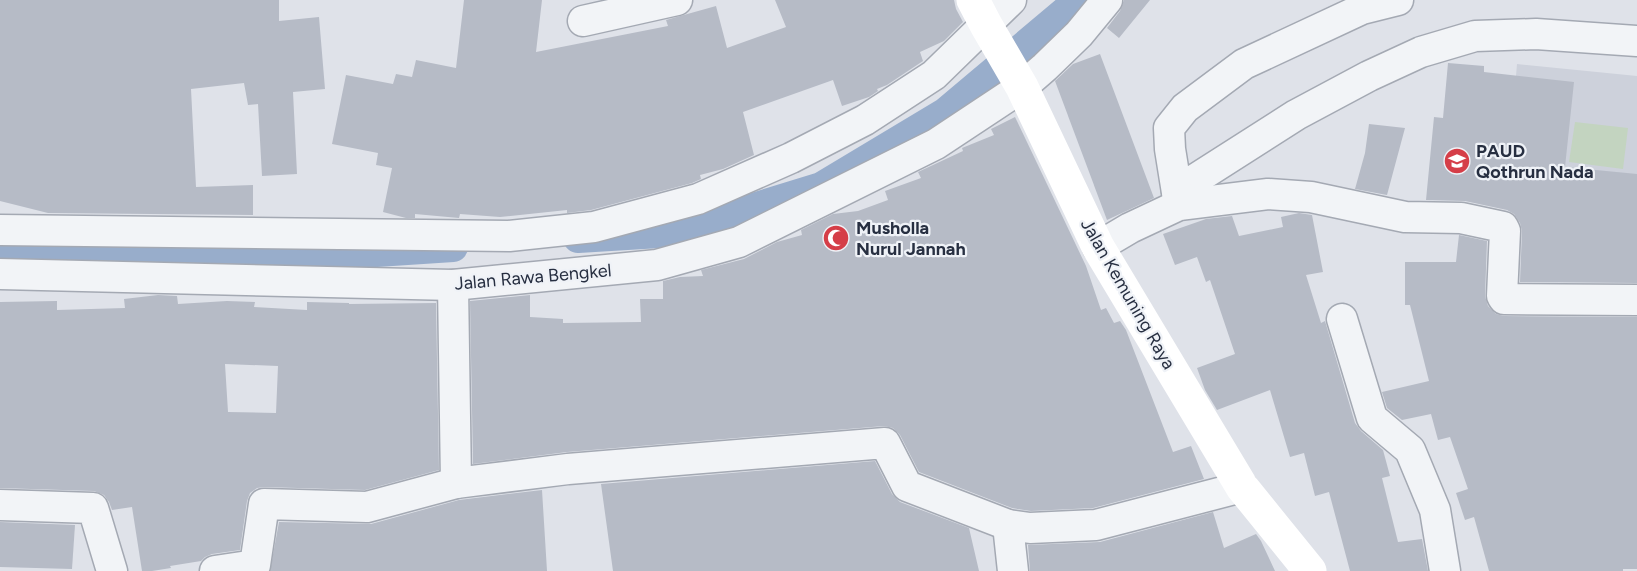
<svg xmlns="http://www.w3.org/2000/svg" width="1637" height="571" viewBox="0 0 1637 571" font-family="Figtree,sans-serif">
	<rect width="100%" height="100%" fill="#dfe2e9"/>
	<path fill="#cdd1db" d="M1517,64L1637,76V220L1505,208Z"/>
	<path fill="#c3d4c0" d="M1575,122L1628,128L1623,169L1569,162Z"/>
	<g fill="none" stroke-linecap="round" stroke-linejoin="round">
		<g stroke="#98adcb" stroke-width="30">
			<path d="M578,238L676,232L821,187L946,112L1067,10L1076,0"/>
			<path d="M0,248L346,254L453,247"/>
		</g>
	</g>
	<g fill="#b6bbc6" fill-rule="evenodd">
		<path d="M0,0H279V21L319,17L325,89L293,92L297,174L262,176L258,104L248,105L244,83L191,89L196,187L253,185V215L48,213L0,201Z"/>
		<path d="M464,0H542L536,52L668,26L666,20L716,6L727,48L786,27L775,0H954L956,9L963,22L944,41L920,52L923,61L887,85L877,89L878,91L869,97L842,106L833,80L743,112L754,155L723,169L700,175L701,179L692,183L591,210L567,213V210L500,217L460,214L459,218L415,214V218H406L383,212L392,168L376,165L378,153L332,144L346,75L393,84L396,74L412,77L416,60L456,68Z"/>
		<path d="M1124,0H1150L1119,38L1107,28L1120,11Z"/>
		<path d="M1100,54L1154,198L1107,220L1055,81L1073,64Z"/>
		<path d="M1448,63L1484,66V72L1574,82L1565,167L1637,174V283L1520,282L1522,231L1520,223L1514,214L1507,210L1465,201L1426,200L1434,117L1443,118Z"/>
		<path d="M1015,117L1086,266L1101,310L1106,308L1114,323L1120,321L1126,330L1173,452L1191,446L1204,479L1093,508L1031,511L1012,508L919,472L900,435L893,428L884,426L567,452L473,464L470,301L530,295V317L563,319V323L641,322L640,299H663V281L680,277L703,276L701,270L744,259L777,242L802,235L801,230L833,214L858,211L888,200L885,191L921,178L918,172L963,151L962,148L994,135L991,129Z"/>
		<path d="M1369,124L1405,128L1387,195L1355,189L1365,153Z"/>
		<path d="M1299,213L1312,215L1323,272L1306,275L1321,323L1325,321L1355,423L1361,431L1383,450L1390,476L1382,478L1398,542L1422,539L1428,571H1350L1329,492L1315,496L1304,453L1290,457L1270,390L1217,410L1205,390L1197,368L1235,354L1210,280L1206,282L1197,257L1175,265L1163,234L1206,219L1232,216L1239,236L1283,227L1281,217Z"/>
		<path d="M1459,235L1487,241L1485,296L1488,306L1496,314L1504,316L1637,317V569H1623V571H1489L1474,517L1465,520L1456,493L1468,489L1450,437L1438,440L1431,414L1402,420L1387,408L1382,392L1429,381L1410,305H1405V262H1456Z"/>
		<path d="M158,295L177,296L178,304L227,301L255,302L254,307L307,310V302L349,303V304L436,303L439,470L365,490L264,487L257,488L250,493L247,501L240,550L212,554L205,557L201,561L170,566L171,568L152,571H142L132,507L112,510L109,502L104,495L94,491L0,488V302L57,301V310L125,308L124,299ZM225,364L278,366L276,413L228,412Z"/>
		<path d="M875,461L892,494L900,502L969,528L979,571H613L601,484Z"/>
		<path d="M542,490L547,571H270L279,522L371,524L459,500Z"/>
		<path d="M1213,512L1224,548L1256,534L1261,541L1275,571H1030L1028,545L1100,542Z"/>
		<path d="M0,522L75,525L72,569L0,567Z"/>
	</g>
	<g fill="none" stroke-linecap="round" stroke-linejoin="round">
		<defs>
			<g id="street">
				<path d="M583,21L677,0"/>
				<path d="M1177,191L1296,115L1369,76L1421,52L1475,36L1536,34L1637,41"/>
				<path d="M1179,205L1170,149L1169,128L1185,108L1244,64L1362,9L1398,0"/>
				<path d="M0,230L509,236L594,227L698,199L791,158L865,120L934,75L1011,0"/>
				<path d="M1098,247L1130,228L1179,205L1268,194L1311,197L1405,217L1461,218L1503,227L1505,231L1502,296L1504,299L1637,300"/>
				<path d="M0,274L453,285L657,265L739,242L936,144L1022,87L1045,67L1079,34L1107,0"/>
				<path d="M453,285L456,483L568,469L885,443L907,486L1008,525L1030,528L1096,525L1242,487"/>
				<path d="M1342,319L1372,418L1410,450L1435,510L1445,571"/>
				<path d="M0,505L93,508L112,571"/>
				<path d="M1008,525L1013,571"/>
				<path d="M215,571L255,565L264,504L367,507L456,483"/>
			</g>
		</defs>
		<use href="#street" stroke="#a4a9b3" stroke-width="33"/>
		<use href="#street" stroke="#f2f4f7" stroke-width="30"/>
		<path stroke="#fff" stroke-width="33" d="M973,0L986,25L1022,87L1098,247L1242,487L1310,571"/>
	</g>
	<defs>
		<symbol id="school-disc" viewBox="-11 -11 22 22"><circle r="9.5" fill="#d53e48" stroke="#eff2f7"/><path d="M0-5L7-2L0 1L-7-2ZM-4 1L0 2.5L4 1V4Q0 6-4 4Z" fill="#fff"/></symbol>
		<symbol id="mosque-disc" viewBox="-11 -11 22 22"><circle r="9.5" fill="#d53e48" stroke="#eff2f7"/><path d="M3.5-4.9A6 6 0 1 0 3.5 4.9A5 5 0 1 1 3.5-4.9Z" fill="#fff"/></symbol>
	</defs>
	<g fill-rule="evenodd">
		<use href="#school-disc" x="1442" y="146" width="30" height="30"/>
		<use href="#mosque-disc" x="821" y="223" width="30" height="30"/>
	</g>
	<g text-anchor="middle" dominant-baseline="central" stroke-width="4.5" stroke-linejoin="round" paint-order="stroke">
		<g font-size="18" font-weight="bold" fill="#272f41" stroke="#eff2f7" text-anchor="start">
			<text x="1476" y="151">PAUD<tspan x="1476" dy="21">Qothrun Nada</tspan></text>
			<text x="856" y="228">Musholla<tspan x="856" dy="21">Nurul Jannah</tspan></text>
		</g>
		<g font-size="18" fill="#272f41" stroke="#eff2f7">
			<text transform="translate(533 277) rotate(-5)">Jalan Rawa Bengkel</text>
			<text transform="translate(1128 294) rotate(60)">Jalan Kemuning Raya</text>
		</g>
	</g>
</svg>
